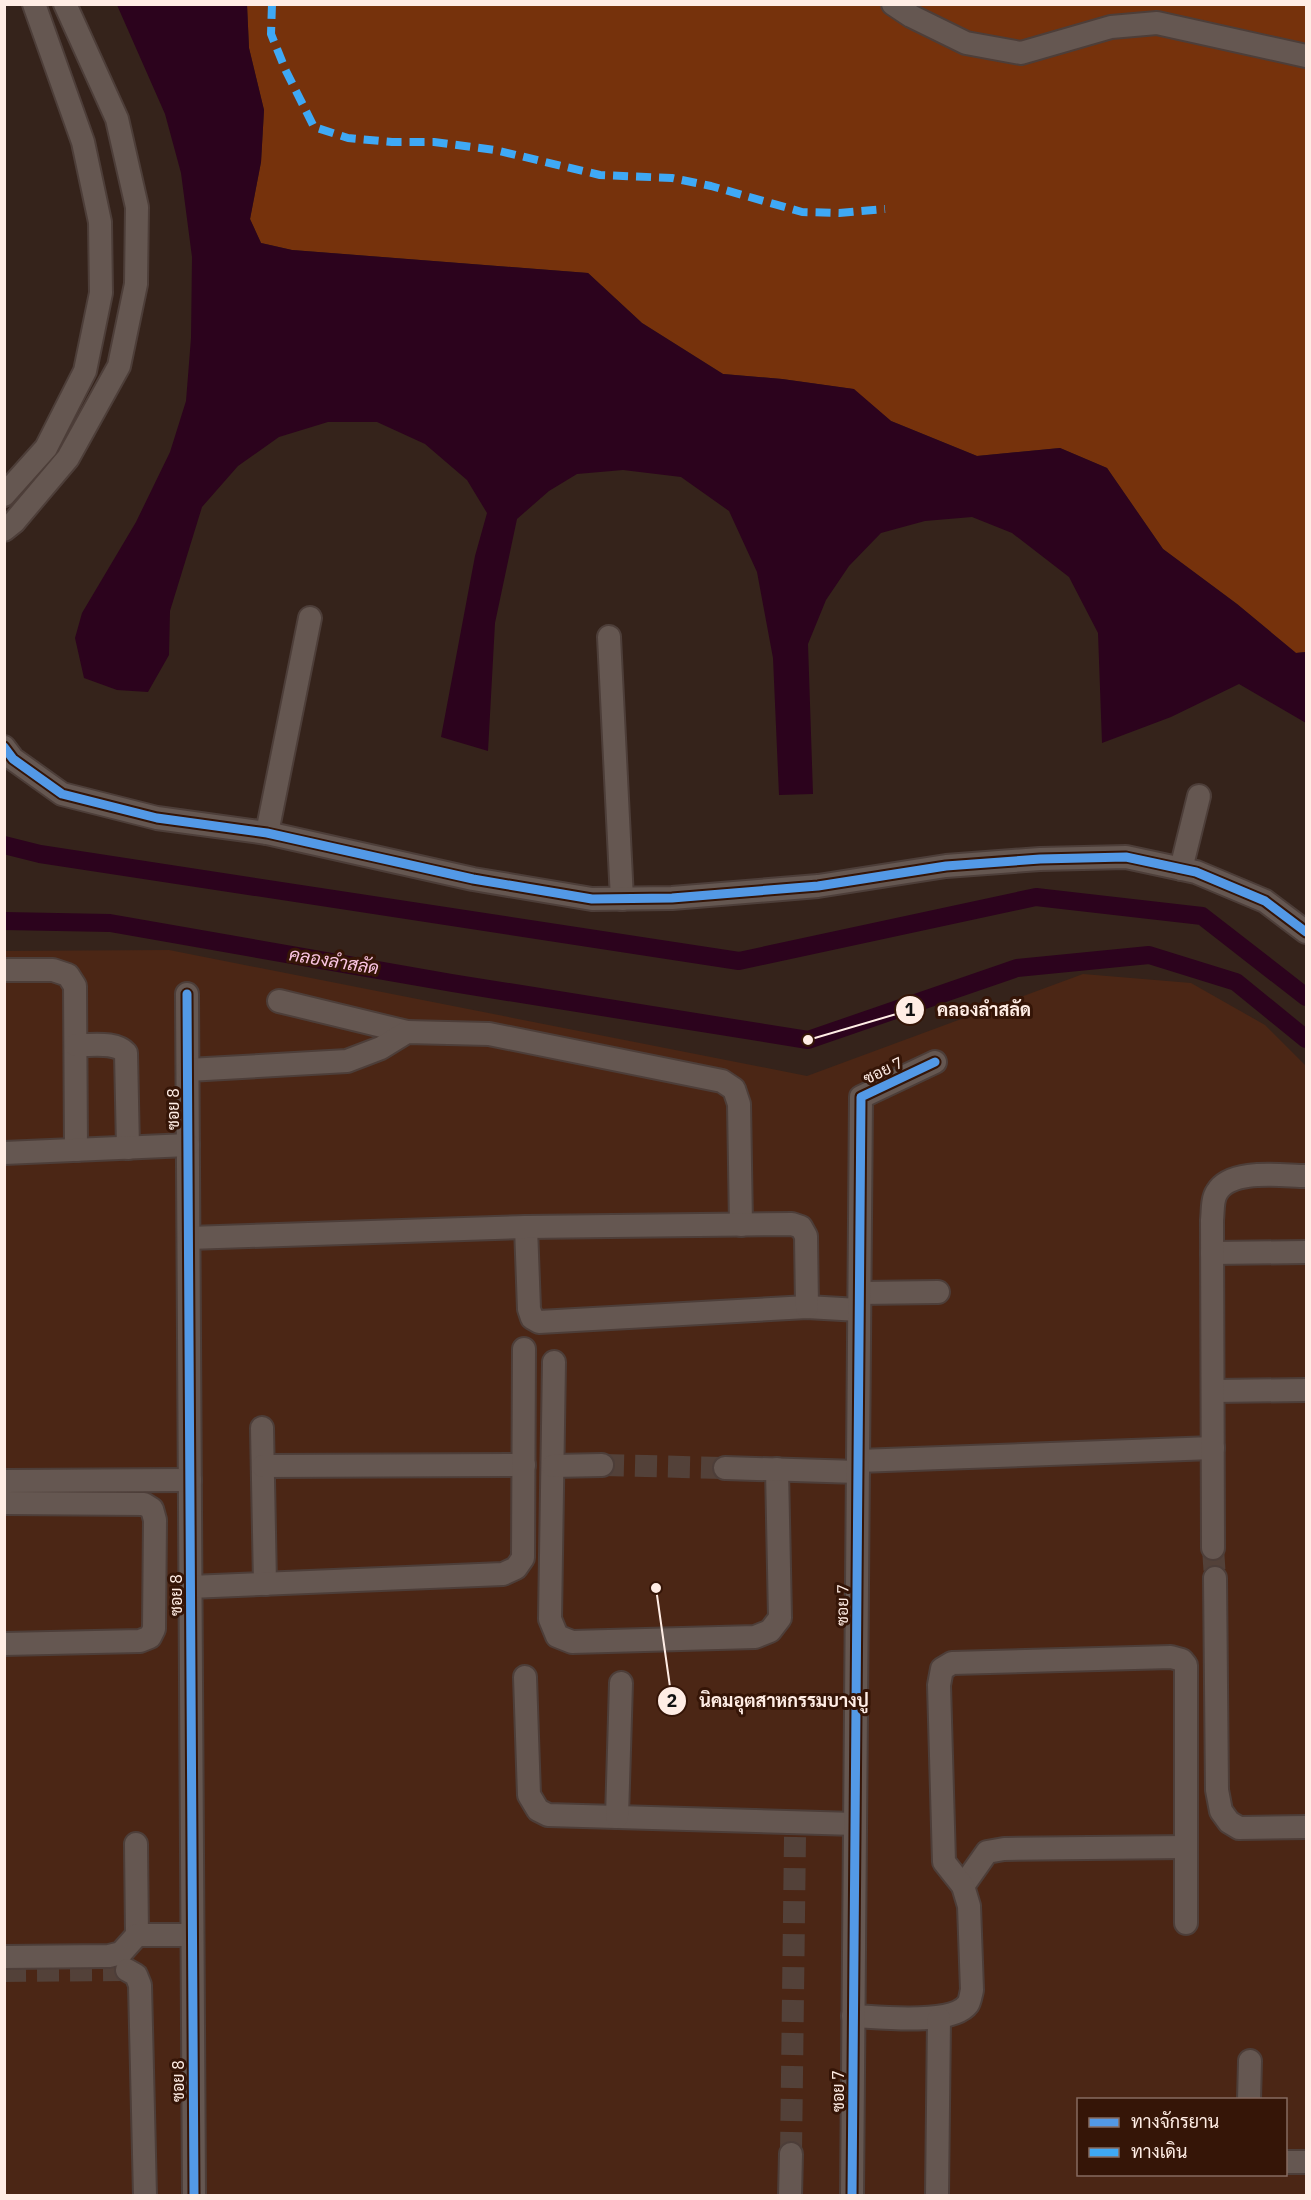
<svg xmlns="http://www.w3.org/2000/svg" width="1311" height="2200" viewBox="0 0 1311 2200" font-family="'IBM Plex Sans',Sarabun,sans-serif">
	<rect width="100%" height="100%" fill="#35231b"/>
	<path fill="#4b2615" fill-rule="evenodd" d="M169,950L807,1076L1083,974L1191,983L1265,1025L1306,1066V2195H5L4,951ZM1078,2100H1286V2174H1078Z"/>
	<path fill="#76320c" d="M247,4L1306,5V652L1296,653L1237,604L1163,549L1107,468L1060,448L977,456L891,421L853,389L782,379L723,374L642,323L588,273L292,250L261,243L250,219L261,162L264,110L249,48Z"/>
	<path fill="#2c031d" d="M117,5H247L249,48L264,110L261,162L250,219L261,243L292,250L588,273L642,323L723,374L782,379L854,389L891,421L977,456L1060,448L1107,468L1163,549L1237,604L1296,653L1306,652V723L1239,684L1171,717L1102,743L1098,633L1069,577L1012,533L972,517L925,521L881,533L849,566L826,600L808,644L813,794L779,795L773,658L757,572L729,511L681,477L623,470L577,474L549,491L517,519L495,623L488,751L441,737L475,556L487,513L467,480L425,444L377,422H328L279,437L238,466L202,507L170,611L169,655L148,692L117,690L84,678L75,638L82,613L136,522L170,452L186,401L191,338L192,257L181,173L165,114Z"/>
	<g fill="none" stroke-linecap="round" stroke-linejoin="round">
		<g stroke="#2c031d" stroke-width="18">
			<path d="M4,845L40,854L739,961L1036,897L1202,916L1306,997"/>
			<path d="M4,921L110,923L452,983L808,1040L1017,968L1149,955L1236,982L1306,1039"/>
		</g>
		<g stroke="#534139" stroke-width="22" stroke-dasharray="22 11" stroke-linecap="butt">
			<path d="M602,1465L725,1468"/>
			<path d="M1213,1548L1215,1578"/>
			<path d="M4,1971L127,1970"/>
			<path d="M791,2154L795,1837"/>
		</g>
		<defs>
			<g id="minor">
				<path d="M893,4L911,16L966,43L1021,53L1111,27L1157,23L1306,56"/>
				<path d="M4,495L46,448L85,371L101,293L100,222L83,142L34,4"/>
				<path d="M4,530L14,522L68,458L119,366L136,284L137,207L117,119L65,4"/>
				<path d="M609,637L622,899"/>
				<path d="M4,747L13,759L62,794L157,818L267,833L473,879L592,899L672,898L818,886L946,866L1040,859L1126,857L1196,872L1265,901L1306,932"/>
				<path d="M267,833L310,618"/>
				<path d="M1181,869L1199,796"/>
				<path d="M4,970H53L68,975L75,986L76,1150"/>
				<path d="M187,994L194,2196"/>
				<path d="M279,1001L407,1032"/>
				<path d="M76,1045C91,1046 115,1041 126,1053L128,1148"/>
				<path d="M188,1070L347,1061L381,1048L407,1032L489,1034L722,1081L734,1089L739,1104L741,1225"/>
				<path d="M4,1153L188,1145"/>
				<path d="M526,1227L529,1309L532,1318L539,1322L807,1307L859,1310"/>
				<path d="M189,1238L526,1227L792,1224L801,1227L806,1236L807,1307"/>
				<path d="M1212,1253L1306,1252"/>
				<path d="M860,1293L938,1292"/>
				<path d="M554,1362L550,1619L557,1636L572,1642L755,1637L770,1631L780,1618L777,1469"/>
				<path d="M1213,1391L1306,1390"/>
				<path d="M262,1428L265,1584"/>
				<path d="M858,1461L1213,1448"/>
				<path d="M263,1466L524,1465"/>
				<path d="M553,1466L602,1465"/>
				<path d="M725,1468L858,1472"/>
				<path d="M4,1481L190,1480"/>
				<path d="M4,1503L144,1504L152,1509L155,1520L154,1629L150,1637L140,1641L4,1644"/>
				<path d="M1213,1548L1212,1220C1213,1212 1212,1199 1217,1192C1231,1168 1282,1176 1306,1176"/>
				<path d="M1215,1578L1217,1790L1221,1811L1229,1822L1239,1828L1306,1827"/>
				<path d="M190,1587L503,1574L516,1568L523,1558L524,1349"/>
				<path d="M525,1677L529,1795L538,1810L548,1815L855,1824"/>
				<path d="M617,1817L621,1683"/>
				<path d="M136,1844L137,1935"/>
				<path d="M963,1886L987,1852L1004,1849L1186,1847"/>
				<path d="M4,1957L109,1956L121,1953L137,1935H192"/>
				<path d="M127,1970L136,1975L140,1985L145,2196"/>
				<path d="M853,2016C878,2017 952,2026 968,2004C970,2001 971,1994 972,1990L969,1906L963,1886L944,1862L939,1685L942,1669L952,1663L1171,1657L1182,1660L1186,1665V1923"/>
				<path d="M1249,2100L1250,2061"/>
				<path d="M1286,2162H1306"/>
				<path d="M790,2196L791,2154"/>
				<path d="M852,2196L861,1097L935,1062"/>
				<path d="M937,2196L939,2018"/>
			</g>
		</defs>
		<use href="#minor" stroke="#4d3e39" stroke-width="26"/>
		<use href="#minor" stroke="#655751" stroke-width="22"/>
		<path stroke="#3fa9f5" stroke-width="8" stroke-dasharray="15 8" stroke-linecap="butt" d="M272,4L271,34L286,71L314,127L348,138L392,142H434L495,150L600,175L672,178L711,186L802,212L839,213L885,209"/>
		<defs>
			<g id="cycleway">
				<path d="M4,747L13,759L62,794L157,818L267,833L473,879L592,899L672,898L818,886L946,866L1040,859L1126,857L1196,872L1265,901L1306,932"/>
				<path d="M187,994L194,2196"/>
				<path d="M852,2196L861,1097L935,1062"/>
			</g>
		</defs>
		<use href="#cycleway" stroke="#351507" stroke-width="13"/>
		<use href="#cycleway" stroke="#5399e6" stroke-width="9"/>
	</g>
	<g text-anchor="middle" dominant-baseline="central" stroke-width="6" stroke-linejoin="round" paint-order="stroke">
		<g font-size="16" fill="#ffede5" stroke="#351507">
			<text transform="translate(883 1070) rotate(-26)">ซอย 7</text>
			<text transform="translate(173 1109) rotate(-90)">ซอย 8</text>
			<text transform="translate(176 1595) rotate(-90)">ซอย 8</text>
			<text transform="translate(842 1605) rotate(-89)">ซอย 7</text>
			<text transform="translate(178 2081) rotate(-90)">ซอย 8</text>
			<text transform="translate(838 2091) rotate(-90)">ซอย 7</text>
		</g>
		<g font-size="18" font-style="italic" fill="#fbc5e3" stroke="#351507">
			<text transform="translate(334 961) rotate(9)">คลองลำสลัด</text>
		</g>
	</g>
	<path fill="none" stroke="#ffede5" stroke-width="2" d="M808 1040L910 1010M656 1588L672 1701"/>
	<g fill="#ffede5" stroke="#351507" stroke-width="2">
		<circle cx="808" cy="1040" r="6"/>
		<circle cx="656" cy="1588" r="6"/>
		<circle cx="910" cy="1010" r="15"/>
		<circle cx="672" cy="1701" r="15"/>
	</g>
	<g font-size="18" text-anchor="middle" font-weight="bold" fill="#111">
		<text x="910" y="1016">1</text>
		<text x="672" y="1707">2</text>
	</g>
	<g font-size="18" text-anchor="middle" font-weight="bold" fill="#ffede5" stroke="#351507" stroke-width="6" stroke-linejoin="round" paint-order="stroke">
		<text x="984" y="1016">คลองลำสลัด</text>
		<text x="784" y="1707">นิคมอุตสาหกรรมบางปู</text>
	</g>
	<rect width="1311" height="2200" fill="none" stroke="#ffede5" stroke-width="12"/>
	<rect x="1077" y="2098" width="210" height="78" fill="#351507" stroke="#866b60" stroke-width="1.5"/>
	<rect x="1089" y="2118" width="30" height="9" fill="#5399e6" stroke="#866b60" stroke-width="1.5"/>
	<text x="1131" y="2128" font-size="18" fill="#ffede5">ทางจักรยาน</text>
	<rect x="1089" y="2148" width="30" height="9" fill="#3fa9f5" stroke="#866b60" stroke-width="1.5"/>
	<text x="1131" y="2158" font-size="18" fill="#ffede5">ทางเดิน</text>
</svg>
